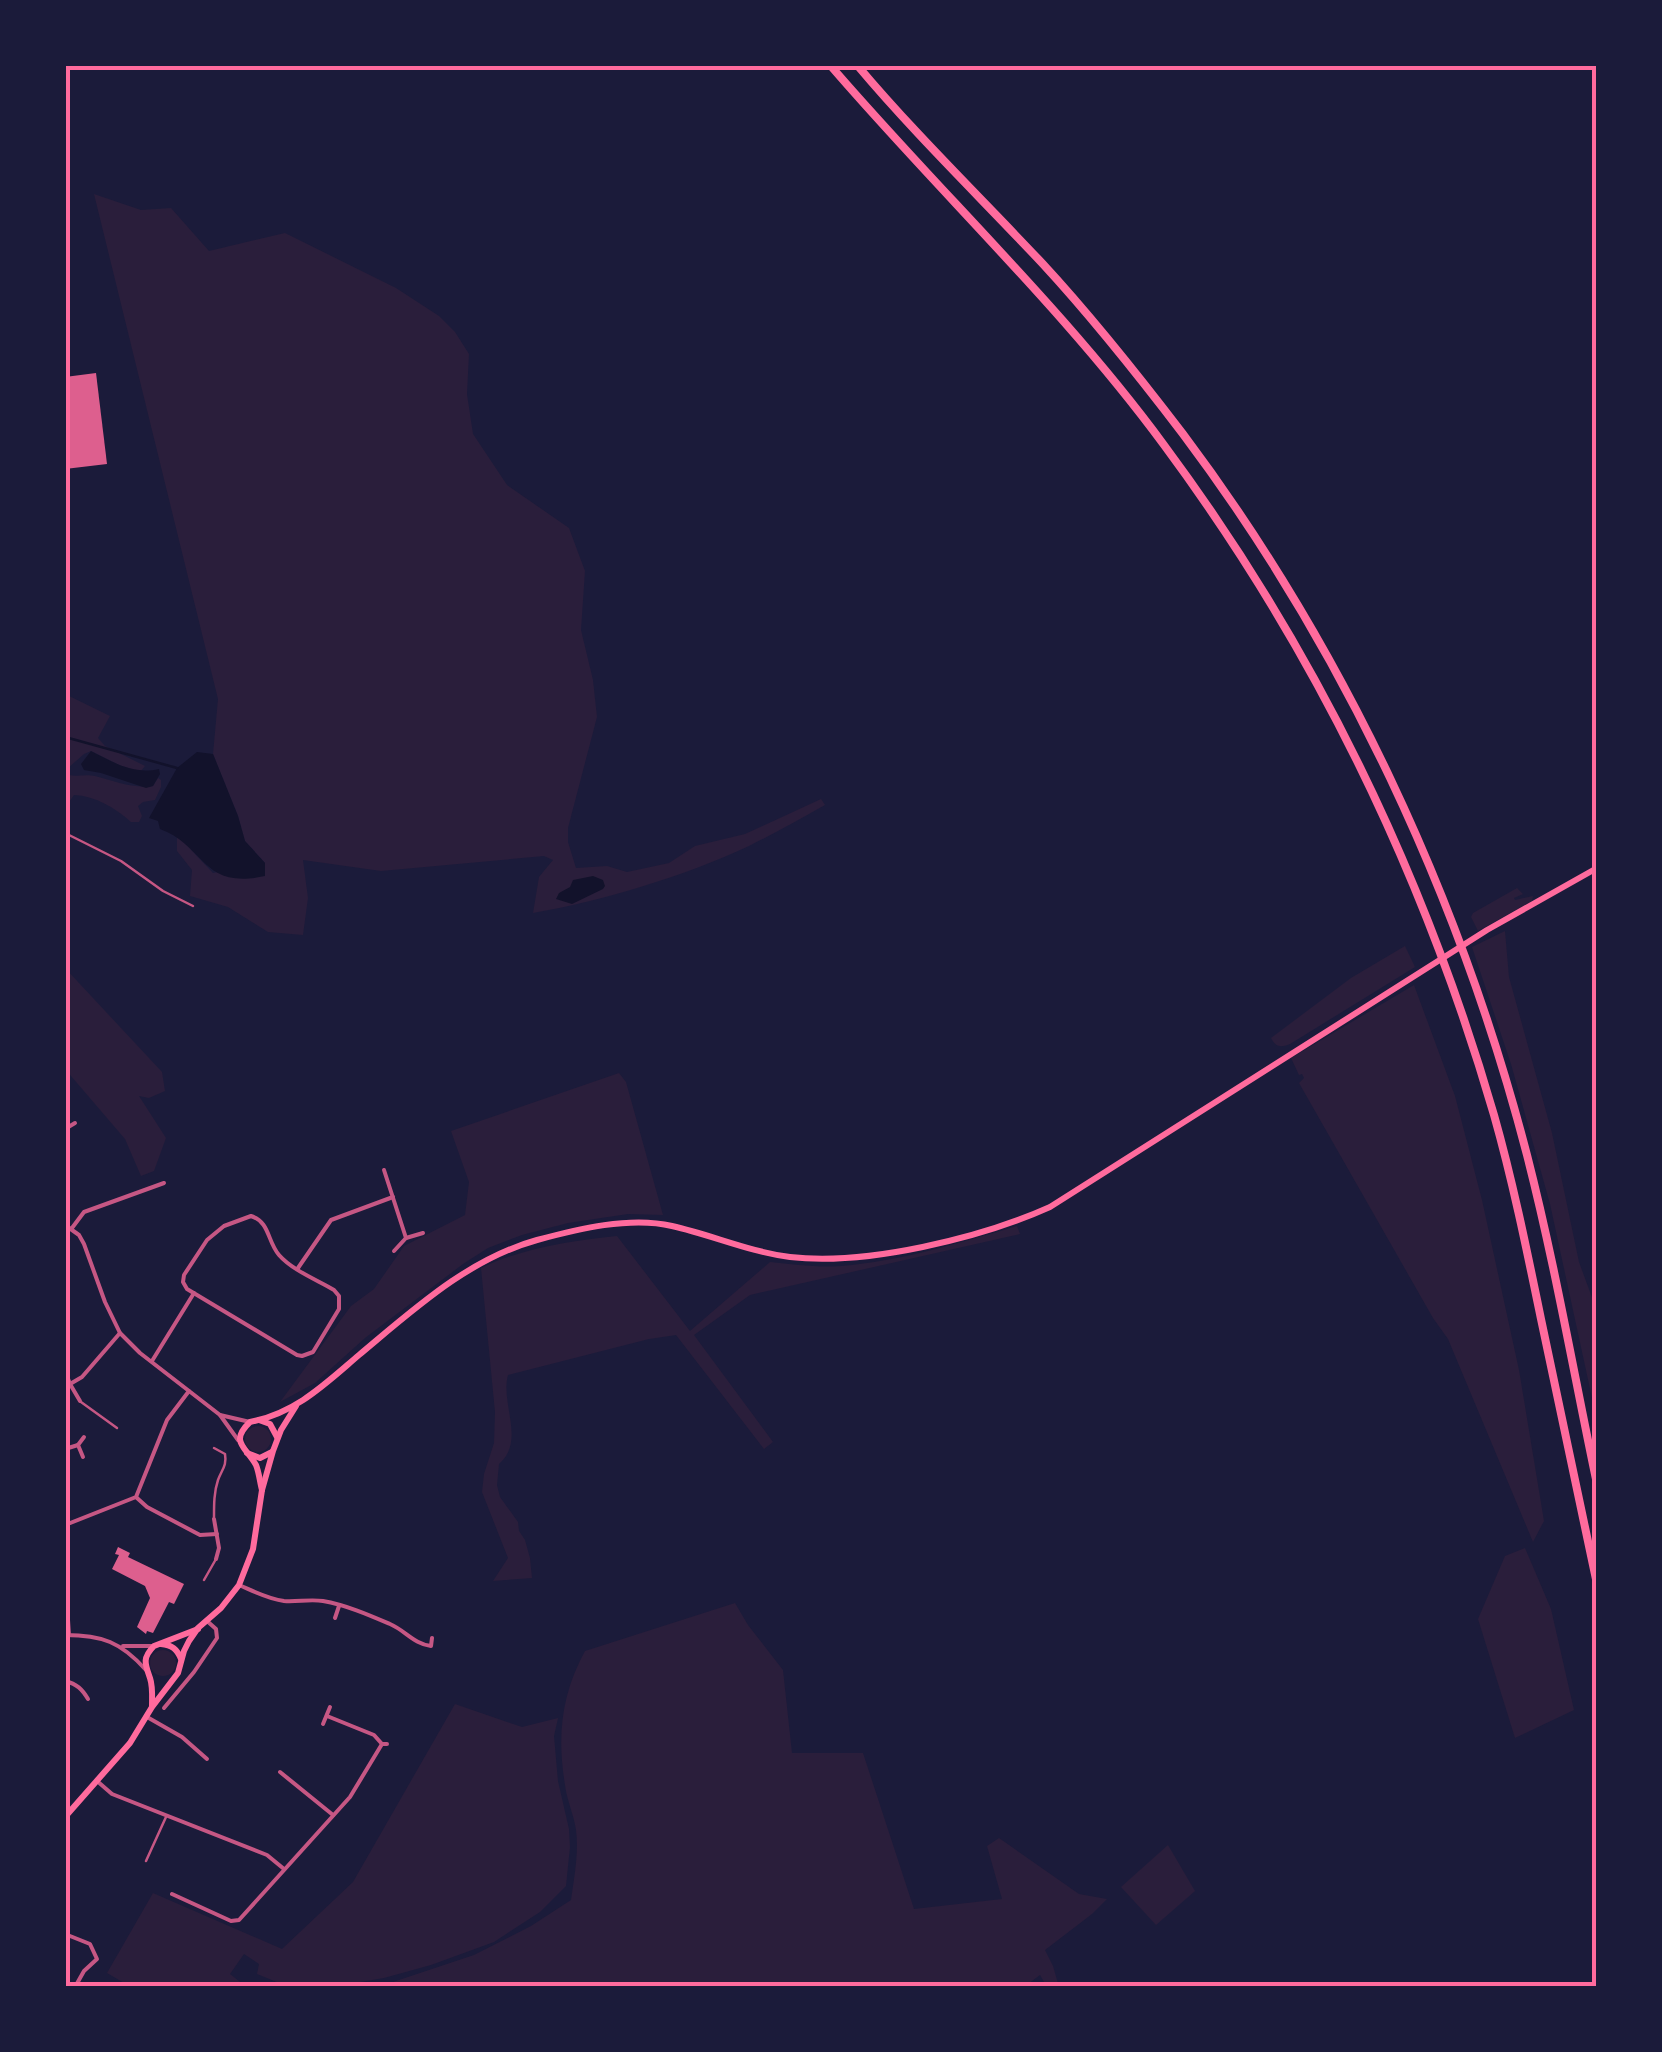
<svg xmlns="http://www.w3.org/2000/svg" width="1662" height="2052" viewBox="0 0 1662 2052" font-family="'Asap Condensed',sans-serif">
	<rect width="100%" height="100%" fill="#1b1b3a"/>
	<g fill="#2a1e3b">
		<path d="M94,194L141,210L171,208L209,251L285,233L396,288L439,316L455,332L469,354L467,394L473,434L507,485L569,528L585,571L581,630L593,680L597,717L568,828V842L576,868L607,866L627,872L669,863L695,846L745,834L821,799L825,805C800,819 775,833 749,846C685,876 602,901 533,913L539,877L553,860L544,856L381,871L303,860L308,898L303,935L268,932L228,907L190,896L192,870L177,851V835L213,873L265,863L245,841L238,816L213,754L218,699Z"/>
		<path d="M65,694L110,716L98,738L105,746L145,766L140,772L119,765L91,751L84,754L68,768L69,775C78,777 86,774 95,776C115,781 133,789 153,786L158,778L161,780V787L155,800L143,802L138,806L142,816L139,822H131C115,808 96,796 74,795L65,808Z"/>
		<path d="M1517,888L1523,894L1514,898L1515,900L1533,896L1532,901L1478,931L1471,917L1473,913Z"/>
		<path d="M1505,931L1509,977L1552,1133L1579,1262L1597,1311V1421L1550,1204L1511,1064L1472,947Z"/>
		<path d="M1405,946L1415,967L1290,1044C1280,1048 1276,1047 1271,1038L1351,978Z"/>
		<path d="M65,968L162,1072L165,1091L149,1098L139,1096L166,1138L154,1171L141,1176L125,1139L65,1069Z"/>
		<path d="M1414,985L1455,1096L1482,1200L1519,1370L1544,1521L1533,1542L1448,1339L1433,1318L1299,1083L1304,1078L1302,1074L1299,1075L1291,1058Z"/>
		<path d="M619,1073L626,1082L663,1215L628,1214L568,1223L522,1235L488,1248L463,1264L365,1338L315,1383L280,1402L351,1306L374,1289L404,1246L465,1215L469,1182L451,1131Z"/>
		<path d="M1017,1226L1020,1234L750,1295L694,1335L773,1442L764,1449L676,1335L649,1339L508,1375C500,1403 526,1441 499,1464L497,1485L500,1497L518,1522L519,1531L525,1540L530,1558L532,1578L493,1581L508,1558L482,1492L484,1474L494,1443L495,1412L481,1268C523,1248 570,1241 617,1236L690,1331L770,1262C793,1264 818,1268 841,1266C901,1261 959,1243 1017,1226Z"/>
		<circle cx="258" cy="1439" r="13"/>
		<path d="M1525,1548L1551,1609L1574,1710L1515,1738L1478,1619L1505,1556Z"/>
		<path d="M735,1603L748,1625L783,1670L792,1753H863L914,1909L1002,1899L987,1846L999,1838L1079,1894L1107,1899L1092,1914L1045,1950L1053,1966L1059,1987H1047L1040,1975L1024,1987H378L474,1955L531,1926L571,1900C574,1878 579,1853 576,1830C574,1815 567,1801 565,1785C557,1736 561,1695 585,1651Z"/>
		<circle cx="163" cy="1663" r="13"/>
		<path d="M455,1704L522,1727L558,1718L554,1736L558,1781L569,1829L570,1847L566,1886L540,1912L494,1942L431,1965L384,1978L343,1985L289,1987L257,1974L259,1964L244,1954L230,1974L244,1985L243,1987H131L107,1973L153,1893L282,1949L353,1882Z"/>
		<path d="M1168,1845L1195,1891L1156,1925L1121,1887Z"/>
	</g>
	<g fill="#12122b">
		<path d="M91,751C113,762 133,775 159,769L160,774L153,786L146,788L101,773L84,770L81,764Z"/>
		<path d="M197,752L213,754L238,816L245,841L265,863V876C201,890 206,846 160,829L158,821L149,818L177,768Z"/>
		<path d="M593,876L603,880L605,886L603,889L572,904L556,899L559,893L570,887L573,880Z"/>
	</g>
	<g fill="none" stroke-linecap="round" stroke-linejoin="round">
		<path stroke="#12122b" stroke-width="2.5" d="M65,737L177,768"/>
	</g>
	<g fill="#dd5f8e">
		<path d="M96,373L107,464L65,469V377Z"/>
		<path d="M118,1547L130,1553L128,1557L184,1584L174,1604L169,1602L153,1633L147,1631L146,1634L137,1627L150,1598L145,1586L112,1569L119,1555L115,1554Z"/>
	</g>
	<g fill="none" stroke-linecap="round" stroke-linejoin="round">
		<g stroke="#c65784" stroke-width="2.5">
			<path d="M65,833L121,861L163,891L193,906"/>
			<path d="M81,1402L117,1428"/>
			<path d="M214,1448L225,1454C227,1466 222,1469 218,1480C214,1492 214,1504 214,1517"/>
			<path d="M204,1580L216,1559"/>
			<path d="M146,1861L166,1817"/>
		</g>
		<g stroke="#c65784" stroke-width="4">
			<path d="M65,1129L75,1123"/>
			<path d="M384,1170L406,1238"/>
			<path d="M251,1216C270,1222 267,1241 279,1255C292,1270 317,1280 334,1290L339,1296V1309L313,1352L302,1356L297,1355L187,1289L183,1282L184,1275L207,1240L224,1226Z"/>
			<path d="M65,1225L79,1235L84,1244L105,1302L120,1333L140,1353L220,1415L238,1440"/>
			<path d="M72,1228L84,1212L164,1183"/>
			<path d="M394,1251L406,1238L423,1233"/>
			<path d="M298,1268L331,1220L393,1197"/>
			<path d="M152,1361L194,1293"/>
			<path d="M65,1371L70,1384"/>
			<path d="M80,1401L70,1384L82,1377L120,1333"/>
			<path d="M220,1415L250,1422"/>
			<path d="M65,1449L78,1445"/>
			<path d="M83,1457L78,1445L84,1437"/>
			<path d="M137,1498L147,1507L200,1535L217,1534"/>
			<path d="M214,1519L219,1548L216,1559"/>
			<path d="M65,1525L136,1497L167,1420L189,1391"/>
			<path d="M65,1575L69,1635"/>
			<path d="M239,1585C253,1591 268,1599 284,1601C297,1602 310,1599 323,1601C346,1605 369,1615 390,1624C406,1631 414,1644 431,1646L432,1638"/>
			<path d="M335,1618L339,1606"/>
			<path d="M65,1635C102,1635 121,1642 146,1670"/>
			<path d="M123,1646H153"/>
			<path d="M65,1681C77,1684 82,1689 88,1699"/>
			<path d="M164,1708L194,1672L217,1638L216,1629L207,1621"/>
			<path d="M327,1716L374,1735L382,1744H387"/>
			<path d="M147,1717L182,1737L207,1759"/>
			<path d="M323,1724L330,1707"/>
			<path d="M280,1772L333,1815"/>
			<path d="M97,1781L112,1794L267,1855L284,1869"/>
			<path d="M172,1894L231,1921L239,1920L350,1797L382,1744"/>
			<path d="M65,1934L90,1944L97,1959L84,1971L75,1987"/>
		</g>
		<g stroke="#ff6b9d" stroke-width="6">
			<path d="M259,1420L270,1424L277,1437"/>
			<path d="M247,1453L260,1458L272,1452"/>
			<path d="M262,1490C260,1483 259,1472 256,1465C246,1447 229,1442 250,1422C296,1413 325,1384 359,1355C413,1310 468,1259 537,1240C578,1229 630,1216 672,1226C712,1235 750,1252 790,1257C866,1266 981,1238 1050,1207L1487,930L1597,868"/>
			<path d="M161,1644C172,1645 177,1649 181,1659"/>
			<path d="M152,1706C152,1697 153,1687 150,1678C145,1664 142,1658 154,1646L198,1629"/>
			<path d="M65,1817L130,1743L152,1707L178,1673L184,1651L189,1641L198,1628L221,1608L239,1585L253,1549L262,1490L273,1451L281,1430L296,1406"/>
		</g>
		<g stroke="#ff6b9d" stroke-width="8">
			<path d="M830,65C940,193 1064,309 1164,445C1314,647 1424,874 1494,1115C1513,1182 1527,1251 1541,1319C1560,1407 1578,1496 1597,1584"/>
			<path d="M857,65C915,134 980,197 1042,263C1092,317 1138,375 1183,434C1343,647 1460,897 1527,1155C1555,1264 1574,1375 1597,1484"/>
		</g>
	</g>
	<rect width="1662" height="2052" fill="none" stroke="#1b1b3a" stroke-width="135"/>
	<rect x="68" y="68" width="1526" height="1916" fill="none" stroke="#ff6b9d" stroke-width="4"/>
</svg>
